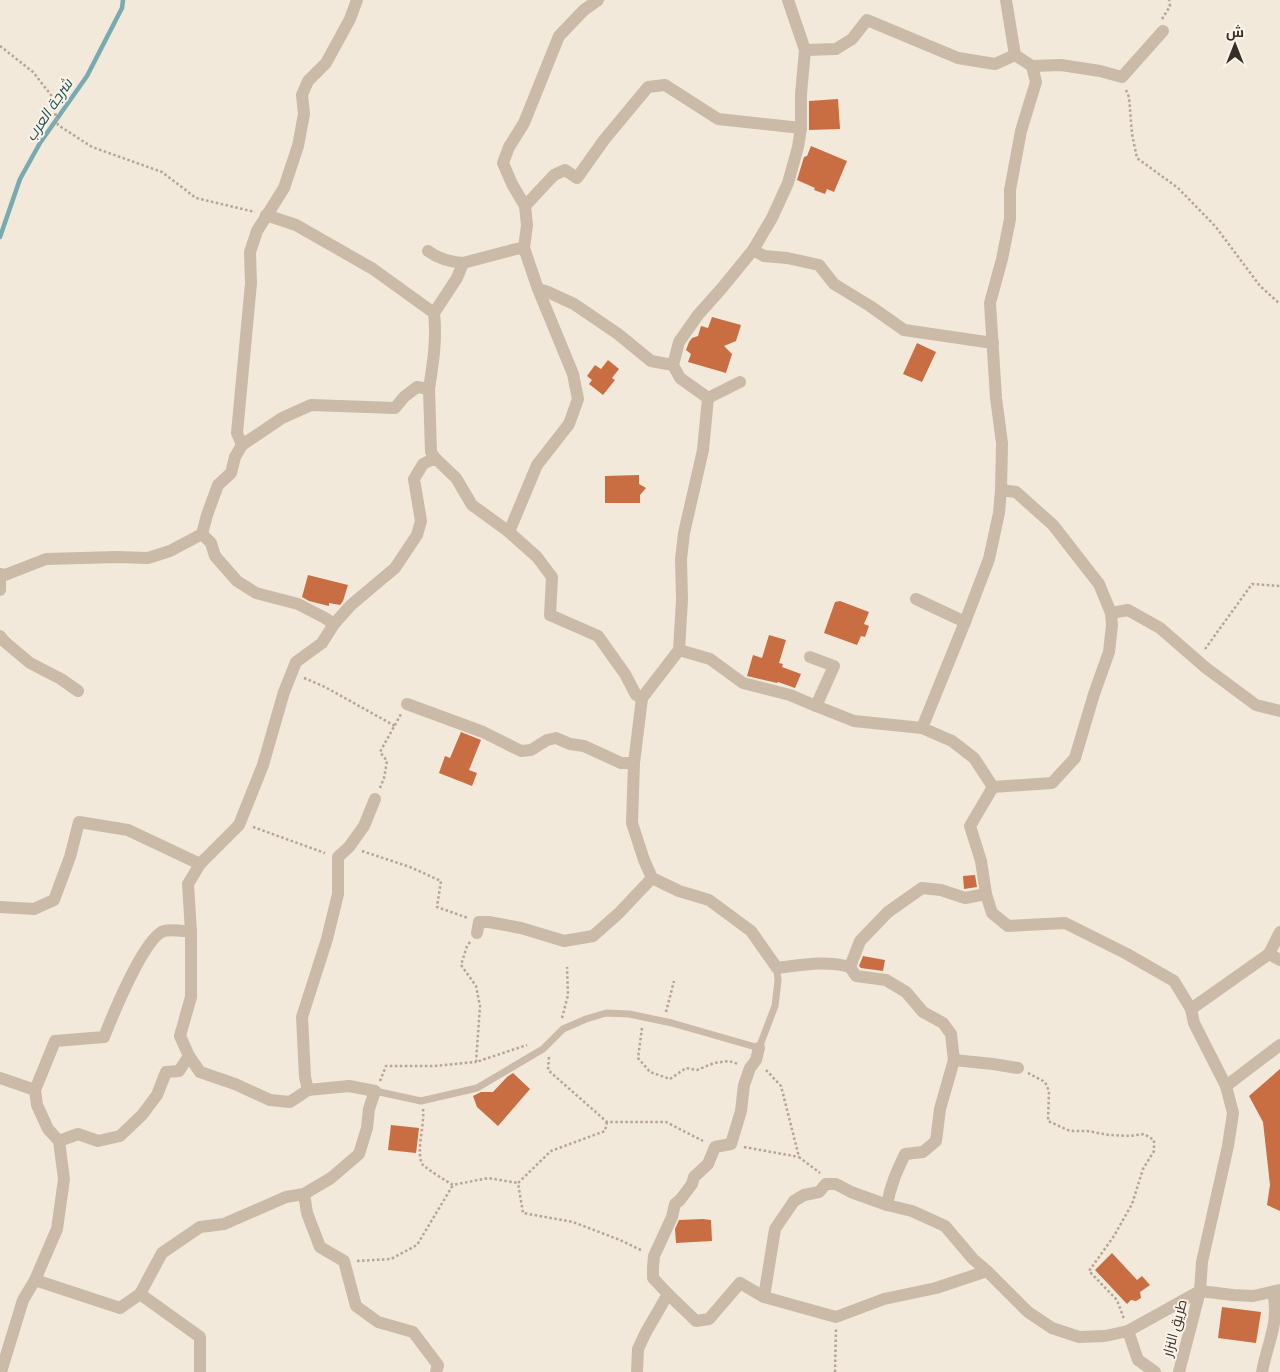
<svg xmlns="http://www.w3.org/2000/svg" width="1280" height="1372" viewBox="0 0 1280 1372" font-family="'Fira Sans Condensed',Cairo,sans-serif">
	<rect width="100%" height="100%" fill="#f2e9db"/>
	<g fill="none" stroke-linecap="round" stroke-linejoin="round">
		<path stroke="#79aab0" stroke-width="4.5" d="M0,237L20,179L40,143L87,76L122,8L123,0"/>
	</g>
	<g fill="#c96d43">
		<path d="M838,99L840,129L809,130V101Z"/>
		<path d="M811,146L847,161L834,192L827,189L825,194L814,190L815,188L797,180L804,157L807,156Z"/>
		<path d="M712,317L741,325L736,341L724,346L732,354L726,373L688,362L691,354L686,350L689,342L692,338L698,336L701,326L708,328Z"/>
		<path d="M917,343L936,352L922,382L903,374Z"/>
		<path d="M608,360L619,369L612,378L615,380L603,395L589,384L592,380L587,376L595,365L601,369Z"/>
		<path d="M639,475V484L646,488L640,495V503H605V476Z"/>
		<path d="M308,575L348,585L343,601L340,605L329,603V606L309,601L302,597Z"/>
		<path d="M840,601L869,612L864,624L869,626L865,637L861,636L857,645L824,633L835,602Z"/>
		<path d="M769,635L786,640L779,663L783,664L782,667L801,674L795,688L778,682L777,683L747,676L753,655L762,658Z"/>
		<path d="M461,732L481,740L469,770L477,773L472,786L439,773L445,756L450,758Z"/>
		<path d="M975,875L977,887L964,889L963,876Z"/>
		<path d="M863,956L885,960L883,971L861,968L859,966Z"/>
		<path d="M1280,1069V1211L1267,1205L1270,1185L1263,1122L1249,1096Z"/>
		<path d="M513,1073L530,1089L498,1126L477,1107L473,1096L481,1092H493L507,1077Z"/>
		<path d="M391,1125L419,1128L416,1153L388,1150Z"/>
		<path d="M703,1219L711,1220L712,1241L676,1243L675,1229L679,1220Z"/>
		<path d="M1112,1253L1137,1280L1142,1276L1150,1285L1140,1292L1141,1298L1136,1301L1131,1300L1127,1304L1095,1270Z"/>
		<path d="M1222,1307L1261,1312L1256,1343L1218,1338Z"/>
	</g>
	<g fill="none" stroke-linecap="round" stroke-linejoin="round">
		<g stroke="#b7a491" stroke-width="2.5" stroke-dasharray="2.5 2.5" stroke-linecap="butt">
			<path d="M1162,19L1170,6L1169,0"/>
			<path d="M0,46L33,72L51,95L58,125L92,147L162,172L196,198L255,212"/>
			<path d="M1126,90L1129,97L1132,134L1137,158L1178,188L1216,227L1260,286L1280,304"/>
			<path d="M1205,649L1252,584L1280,586"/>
			<path d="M304,678L325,687L395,726"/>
			<path d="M380,788L384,778L387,761L380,752L401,714"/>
			<path d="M253,827L325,853"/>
			<path d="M362,851L410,867L441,881L437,907L468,918"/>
			<path d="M470,942L467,946L461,965L476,986L480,1006L476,1062L527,1045"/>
			<path d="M666,1012L674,981"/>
			<path d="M562,1018L568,995L567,967"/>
			<path d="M642,1028L638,1058L650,1072L670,1079L686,1068L697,1070L714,1063L729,1061L738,1064"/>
			<path d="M549,1057L548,1070L607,1122H666L703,1141"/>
			<path d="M766,1070L781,1086L799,1157L820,1173"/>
			<path d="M1028,1073L1045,1082L1049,1091L1048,1121L1070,1131H1087L1109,1135L1130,1136L1144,1134L1154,1140V1151L1143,1169L1132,1204L1114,1236L1089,1271L1117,1300L1124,1319"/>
			<path d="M380,1081L386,1066H434L476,1062"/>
			<path d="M423,1109C425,1124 415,1154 423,1165C427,1169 446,1181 453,1185L488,1178L518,1183"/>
			<path d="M607,1122L605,1131L551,1151L518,1183L523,1213L573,1222L620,1240L643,1251"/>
			<path d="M744,1147L799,1157"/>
			<path d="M357,1261L391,1259L417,1245L453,1185"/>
			<path d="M835,1372L836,1328"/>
		</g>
		<path stroke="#cbbaa7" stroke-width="7" d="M375,1091L421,1101L477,1088L543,1049L563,1029L586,1019L606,1013L629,1014L672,1023L759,1048L775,1006L778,981L777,968"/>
		<g stroke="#cbbaa7" stroke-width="12">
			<path d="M788,0L805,50L801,94V128L798,147L788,183L772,218L753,250L722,288L698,315L679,342L673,365L680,378L708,398L703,450L684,533L681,559L682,600L679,650L710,659L743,683L790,695L816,706L854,721L922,728"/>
			<path d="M1006,0L1015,55L1032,66L1036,82L1021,131L1010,190V219L1002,259L990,303L996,398L1002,443L1001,490L999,513L989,559L965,622L922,728L952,741L974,758L993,787L970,826L981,861L986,894L992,913L1008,926L1065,923L1127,954L1174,981L1191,1009L1194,1023L1226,1086L1233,1113L1228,1146L1202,1262L1200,1291L1179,1372"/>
			<path d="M805,50L836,49L852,39L867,20L958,58L995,64L1015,55"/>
			<path d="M1032,66L1061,65L1100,71L1122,77L1163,31"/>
			<path d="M525,206L554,175L565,170L577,178L604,140L648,87L665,85L718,119L801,128"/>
			<path d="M266,215L296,225L373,269L434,313C437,339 433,363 429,389"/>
			<path d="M753,250L764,256L787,258L819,265L834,284L870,306L904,330L993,343"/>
			<path d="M428,251C439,259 450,262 463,263"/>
			<path d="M538,289L548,292L574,304L618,334L651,361L673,365"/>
			<path d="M434,313L457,278L463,263L516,249L524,248"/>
			<path d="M708,398L740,382"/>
			<path d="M242,445L282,418L311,405L395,408L404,397L417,387L429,389L431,452L435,458"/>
			<path d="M509,532L537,465L569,424L578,399L573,374L538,289L524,248L527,225L525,206L512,184L503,163L509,147L524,123L559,36L584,10L598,0"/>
			<path d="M202,534L211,543L215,556L237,581L256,593L298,604L325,618L334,624"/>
			<path d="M0,574L5,575L46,559L117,557L148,558L170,551L202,534L207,515L218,485L231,473L235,457L242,445L237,433L251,283L250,252L257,231L284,188L298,146L304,114L302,95L308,81L326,63L350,19L357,0"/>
			<path d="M0,590V575"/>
			<path d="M916,599L965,622"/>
			<path d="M1111,613L1128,610L1160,628L1206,668L1256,705L1280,711"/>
			<path d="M0,636L5,642L30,663L61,679L78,691"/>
			<path d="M679,650L642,698L634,763L632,823L644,860L652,878L679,891L709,900L751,931L777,968C802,965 826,960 850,967L860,941L888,912L922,888L941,890L965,898L986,894"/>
			<path d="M810,657L834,666L816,706"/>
			<path d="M407,704L483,732L521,751L531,750L547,740L556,738L570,744L584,746L621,763H634"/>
			<path d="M993,787L1052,783L1075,758L1094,694L1109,652L1112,625L1111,613L1099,584L1053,525L1016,492L1001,490"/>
			<path d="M0,907L34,909L54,900L70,857L79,822L128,830L200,864"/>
			<path d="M1280,932L1269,954L1280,960"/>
			<path d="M477,933L479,922H489L521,928L564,941L593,936L619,913L652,878"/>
			<path d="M850,967L856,976L886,980L906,992L923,1012L943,1023L951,1034L954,1060L993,1064L1018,1068"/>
			<path d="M1191,1009L1269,954"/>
			<path d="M0,1078L35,1090L37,1105L48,1129L59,1141L64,1179L57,1229L35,1280L23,1300L1,1372"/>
			<path d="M1226,1086L1280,1045"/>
			<path d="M35,1090L55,1041L104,1037C112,1017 144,937 164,931C172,929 182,931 191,932"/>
			<path d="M308,1090L290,1102L270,1100L235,1084L200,1072L189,1056L180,1036L191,997V932L188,884L200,864L239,825L263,765L284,692L296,662L322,643L334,624L351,605L395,568L417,535L421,521L414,479L423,464L435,458L456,478L472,505L509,532L537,557L552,577L550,615L598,636L625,674L636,695L642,698"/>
			<path d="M59,1141L78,1134L98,1141L120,1136L142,1115L157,1095L166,1072L179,1071L189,1056"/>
			<path d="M304,1194L307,1213L320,1247L344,1261L356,1306L378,1322L413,1332L438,1365L436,1372"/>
			<path d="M887,1205C890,1186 897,1171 905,1154L923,1152L936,1141L940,1109L954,1060"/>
			<path d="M35,1280L120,1308L140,1294L162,1253L200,1227L224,1224L286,1197L304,1194L331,1178L359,1154L367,1128L369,1109L375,1091L349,1086L308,1090L305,1077L302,1017L327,939L338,894V857L349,847L364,826L375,799"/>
			<path d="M140,1294L200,1337V1372"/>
			<path d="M668,1294L696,1321L709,1319L740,1283L764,1297L836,1317L884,1299L936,1288L987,1271"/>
			<path d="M764,1297L775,1229L794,1201L804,1195L819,1192L826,1184H836L851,1192L887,1205L912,1211L945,1226L973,1259L987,1271L1028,1312L1052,1328L1079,1337L1105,1336L1128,1331L1200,1291L1233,1295L1253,1296L1280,1290"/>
			<path d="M1128,1331L1138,1360L1155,1372"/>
			<path d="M637,1372L638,1349L646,1332L668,1294L653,1278V1267L654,1256L672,1217L675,1204L680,1200L692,1184L694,1177L708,1164L715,1147L731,1144L741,1111L744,1085L750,1068L756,1060L759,1048"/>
			<path d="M1262,1372C1267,1344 1280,1323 1273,1292"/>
		</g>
	</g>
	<g text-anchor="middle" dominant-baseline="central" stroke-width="4" stroke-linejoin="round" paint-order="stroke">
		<g font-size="14" fill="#372e28" stroke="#faf3e8">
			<text transform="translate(1175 1328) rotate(-75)">طريق النزار</text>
		</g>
		<g font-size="15" font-style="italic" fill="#1c5159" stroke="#faf3e8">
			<text transform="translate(49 110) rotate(-56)">شرجة العرب</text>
		</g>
	</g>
	<g transform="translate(1235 45)" stroke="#faf3e8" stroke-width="4" paint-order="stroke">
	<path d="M0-4L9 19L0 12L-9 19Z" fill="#372e28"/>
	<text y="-8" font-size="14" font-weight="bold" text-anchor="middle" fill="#372e28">ش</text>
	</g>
</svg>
